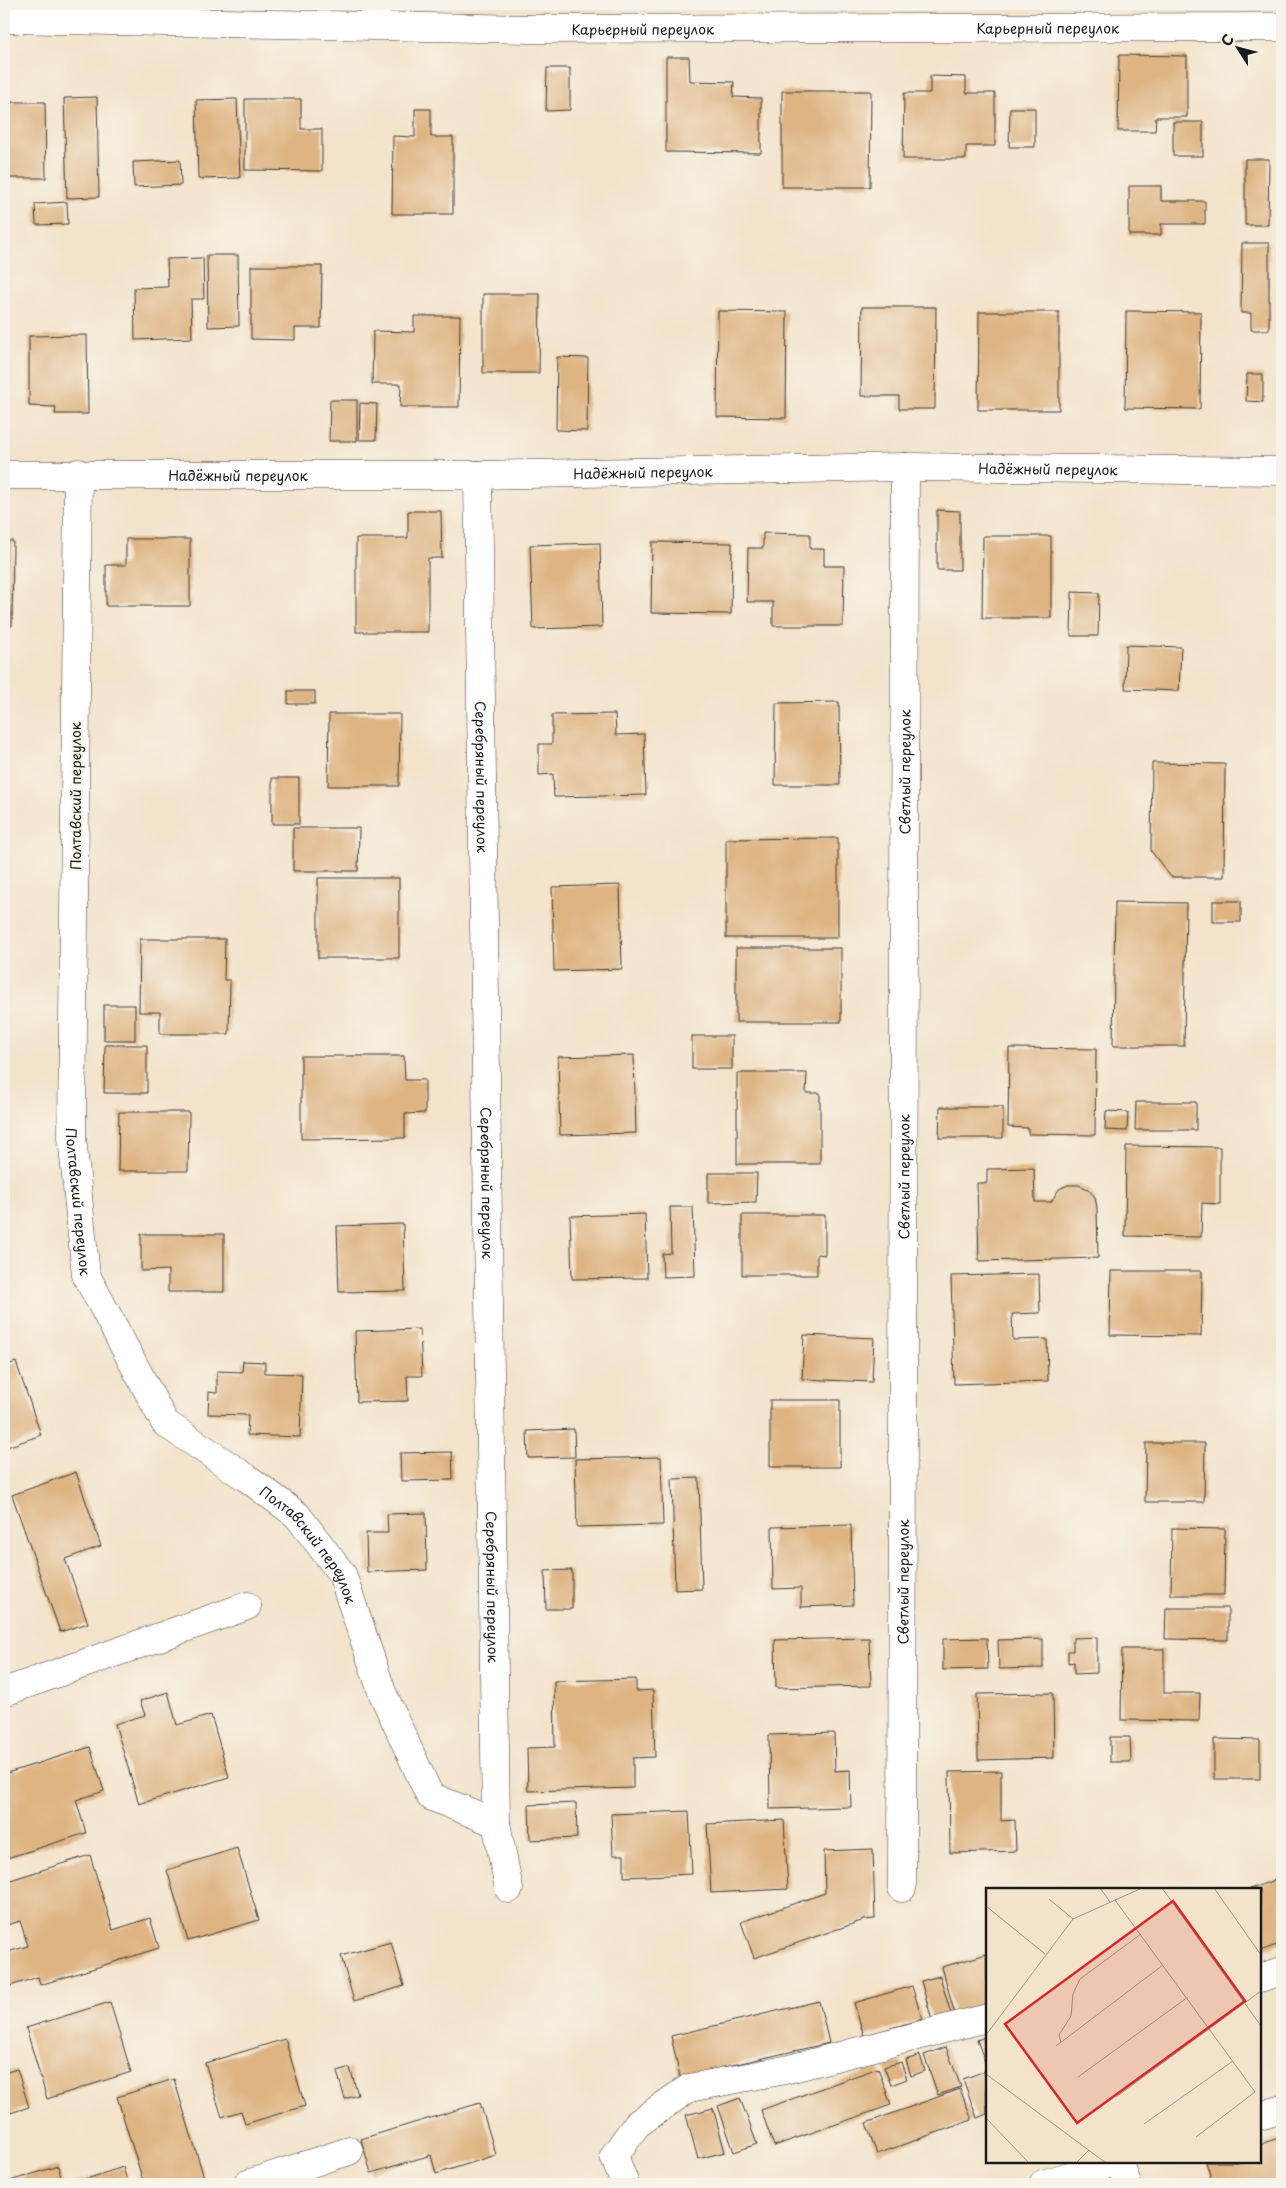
<svg xmlns="http://www.w3.org/2000/svg" width="1286" height="2188" viewBox="0 0 1286 2188" font-family="'Playpen Sans',sans-serif">
	<rect width="100%" height="100%" fill="#f7f3e8"/>
	<filter id="ink" filterUnits="userSpaceOnUse"><feTurbulence type="fractalNoise" baseFrequency=".02" numOctaves="2"/><feDisplacementMap in="SourceGraphic" scale="10" xChannelSelector="R" yChannelSelector="G"/><feConvolveMatrix kernelMatrix="1 2 1 2 8 2 1 2 1" color-interpolation-filters="sRGB"/></filter>
	<filter id="wash" filterUnits="userSpaceOnUse"><feTurbulence type="fractalNoise" baseFrequency=".0096" numOctaves="4" result="noise"/><feDisplacementMap in="SourceGraphic" scale="20" xChannelSelector="R" yChannelSelector="G"/><feGaussianBlur stdDeviation="1.12" result="paint"/><feColorMatrix in="noise" values="0 0 0 0 0 0 0 0 0 0 0 0 0 0 0 0 0 1.4 0 .05"/><feComposite in="paint" operator="in"/></filter>
	<g filter="url(#wash)">
		<rect width="100%" height="100%" fill="#f3e3cb"/>
		<g id="blocks">
			<g fill="#deb482">
				<path d="M1119,55L1187,56V117H1156L1155,131H1118Z"/>
				<path d="M666,57H689L690,81L734,82L733,97L761,98V153L666,152Z"/>
				<path d="M547,68H570V110L546,111Z"/>
				<path d="M930,76L966,77V93H995V146H966V159H903L904,93H930Z"/>
				<path d="M782,91H871L870,187H782Z"/>
				<path d="M97,97L99,197L67,198L64,98Z"/>
				<path d="M237,99L240,178L198,179L196,100Z"/>
				<path d="M245,99H301V129H322V171L245,170Z"/>
				<path d="M4,102H45L46,178H4Z"/>
				<path d="M1010,108H1035V147H1009Z"/>
				<path d="M415,109H431V137H453V214H392L393,136L415,137Z"/>
				<rect x="1173" y="122" width="30" height="34"/>
				<path d="M1245,159H1269L1268,225H1245Z"/>
				<path d="M180,160L181,185L134,187L133,162Z"/>
				<path d="M1129,186H1161V201H1205V224H1161V235H1129Z"/>
				<path d="M67,202L68,224L36,225L35,204Z"/>
				<path d="M1242,243H1269V330H1251V313H1241Z"/>
				<path d="M207,255H238L239,326L208,327Z"/>
				<path d="M203,258L204,299H191L192,338L135,340L134,288L168,287L167,259Z"/>
				<path d="M251,266H322L321,328H295V340L251,339Z"/>
				<path d="M483,294H540L539,373H483Z"/>
				<path d="M862,307H936L935,409H899V396H861Z"/>
				<path d="M718,311L787,312L786,418L717,417Z"/>
				<path d="M1126,311L1201,312L1200,409L1125,408Z"/>
				<path d="M979,312H1059V410H978Z"/>
				<path d="M414,316H460L459,407H400L401,384H372L373,331L414,332Z"/>
				<path d="M87,335L88,414H55L56,407L29,406V336Z"/>
				<path d="M557,357L588,358L587,431L556,430Z"/>
				<path d="M1247,374H1263V402L1246,401Z"/>
				<path d="M330,400H357V441H329Z"/>
				<path d="M360,403L377,404L376,440H359Z"/>
				<path d="M937,510L960,511V570H937Z"/>
				<path d="M408,511H441L442,558H428V632H356V538H408Z"/>
				<path d="M763,533L810,534V549H824V566H844L843,626H773V602H747L748,548H763Z"/>
				<path d="M983,536H1051V618H982Z"/>
				<path d="M126,539H190V606H106V565H126Z"/>
				<path d="M4,541H13L12,626H4Z"/>
				<path d="M652,542L732,543L731,614L651,613Z"/>
				<path d="M600,543L602,627L533,629L530,545Z"/>
				<path d="M1072,592L1099,593L1098,636H1071Z"/>
				<path d="M1126,645L1181,647L1179,691L1125,689Z"/>
				<rect x="288" y="691" width="27" height="13"/>
				<path d="M839,702L840,785H775L776,703Z"/>
				<path d="M329,714H400L399,786H328Z"/>
				<path d="M615,714L616,735L644,734L646,795L554,797L553,774L539,775V744H552V715Z"/>
				<path d="M1152,763L1225,764L1224,877H1171L1151,851Z"/>
				<rect x="272" y="778" width="27" height="46"/>
				<path d="M293,828H359L358,871H293Z"/>
				<path d="M838,838V938H726V839Z"/>
				<rect x="318" y="878" width="81" height="80"/>
				<path d="M620,885L622,969L554,971L552,887Z"/>
				<rect x="1213" y="901" width="28" height="21"/>
				<path d="M1115,902L1186,903L1184,1046H1113Z"/>
				<path d="M140,939H225L224,980H230L229,1034H160V1012H139Z"/>
				<rect x="736" y="948" width="105" height="74"/>
				<rect x="104" y="1005" width="31" height="35"/>
				<rect x="692" y="1036" width="40" height="33"/>
				<path d="M105,1045H147V1093H104Z"/>
				<path d="M1009,1048L1096,1049L1095,1135L1028,1134V1128L1008,1127Z"/>
				<path d="M634,1055L636,1133L560,1135L558,1057Z"/>
				<path d="M301,1056H404L405,1080H425V1113L405,1114V1138L301,1139Z"/>
				<path d="M737,1073H807L806,1093H820V1164H737Z"/>
				<path d="M1136,1102H1196V1130H1135Z"/>
				<path d="M940,1107H1003V1138H939Z"/>
				<path d="M1106,1111L1128,1112L1127,1131L1105,1130Z"/>
				<path d="M119,1112H189L188,1171H118Z"/>
				<path d="M1126,1146L1220,1147V1204L1202,1203L1201,1237L1125,1236Z"/>
				<path d="M1034,1168L1035,1202H1051L1059,1189L1068,1185H1079L1088,1189L1095,1197L1097,1208L1098,1258L979,1261L977,1183H987V1169Z"/>
				<path d="M708,1173H757L756,1202L708,1203Z"/>
				<path d="M670,1207H693L695,1276L663,1277L662,1254L671,1253Z"/>
				<path d="M645,1214L647,1278L572,1279L570,1216Z"/>
				<path d="M742,1215H825V1255L817,1254V1275H742Z"/>
				<path d="M403,1224L405,1291L339,1292L337,1226Z"/>
				<path d="M141,1234H224V1292H168V1270L141,1271Z"/>
				<path d="M1111,1271H1202L1201,1336L1110,1335Z"/>
				<path d="M1039,1274L1040,1313L1012,1314L1013,1340L1047,1339L1048,1381L954,1384L951,1276Z"/>
				<path d="M420,1329L422,1376H407L408,1401L357,1402L355,1331Z"/>
				<path d="M804,1335L874,1338L872,1382L802,1379Z"/>
				<path d="M243,1361L265,1362V1373L302,1374L300,1437L247,1435L248,1415L208,1414L209,1392L217,1393V1371L242,1372Z"/>
				<path d="M16,1362L41,1435L4,1448V1366Z"/>
				<rect x="770" y="1400" width="70" height="67"/>
				<path d="M574,1429L575,1457L528,1458L527,1431Z"/>
				<path d="M1146,1443H1205L1204,1502H1145Z"/>
				<path d="M452,1452L453,1480L401,1481L400,1453Z"/>
				<path d="M661,1457L663,1525L577,1527L575,1459Z"/>
				<path d="M76,1472L101,1546L65,1559L88,1623L60,1632L12,1495Z"/>
				<path d="M699,1478L702,1589L675,1590L672,1479Z"/>
				<path d="M426,1513L427,1570L367,1572L366,1533H388L387,1514Z"/>
				<path d="M851,1525L853,1605L801,1607V1588L773,1589L772,1527Z"/>
				<path d="M1172,1528L1225,1529L1224,1595H1171Z"/>
				<path d="M572,1570V1609H546L545,1571Z"/>
				<path d="M1166,1608H1228V1640L1165,1639Z"/>
				<path d="M1097,1637V1673L1074,1674V1662L1068,1663V1651H1073V1638Z"/>
				<path d="M869,1638L871,1686L776,1688L775,1640Z"/>
				<path d="M987,1638L988,1669L943,1670V1639Z"/>
				<path d="M1043,1639V1668L999,1669L998,1640Z"/>
				<path d="M1122,1649H1164V1693H1200L1199,1721L1121,1720Z"/>
				<path d="M636,1679V1691L653,1690L655,1757L633,1758V1788L528,1791L527,1748L555,1747L554,1681Z"/>
				<path d="M168,1692L177,1725L211,1715L229,1777L139,1804L115,1724L145,1715L140,1701Z"/>
				<path d="M1053,1693L1054,1758L978,1760L977,1694Z"/>
				<path d="M834,1733L835,1771L850,1770L851,1807L770,1809L769,1735Z"/>
				<path d="M1110,1737H1130L1131,1762H1110Z"/>
				<path d="M1214,1739L1260,1740V1779H1214Z"/>
				<path d="M90,1747L104,1791L76,1800L86,1833L4,1859V1774Z"/>
				<path d="M1001,1771V1821L1015,1820L1016,1851L950,1853L949,1772Z"/>
				<path d="M576,1803L577,1838L530,1840L529,1805Z"/>
				<path d="M689,1811L692,1874L624,1877V1855H613L611,1814Z"/>
				<path d="M784,1820L788,1889L711,1893L707,1824Z"/>
				<path d="M237,1848L259,1920L188,1941L167,1870Z"/>
				<path d="M873,1849L875,1919L864,1920L754,1958L741,1922L825,1893L824,1851Z"/>
				<path d="M90,1855L113,1930L150,1918L159,1948L40,1985L38,1977L4,1988V1953L28,1946L20,1921L7,1925L4,1916V1882Z"/>
				<path d="M1282,1877V1943L1260,1951V1889H1250Z"/>
				<path d="M391,1942L404,1986L354,2001L341,1956Z"/>
				<path d="M987,1954V2006L955,2015L942,1967Z"/>
				<path d="M940,1976L951,2014L932,2020L921,1981Z"/>
				<path d="M912,1986L922,2019L864,2036L854,2003Z"/>
				<path d="M819,2001L829,2043L680,2077L671,2036Z"/>
				<path d="M110,2002L131,2072L47,2099L26,2028Z"/>
				<path d="M987,2036V2067L977,2040Z"/>
				<path d="M285,2039L305,2106L245,2124L241,2111L222,2117L205,2063Z"/>
				<path d="M946,2047L961,2087L938,2095L924,2055Z"/>
				<path d="M920,2055L925,2071L911,2076L906,2060Z"/>
				<path d="M901,2062L907,2079L891,2085L884,2067Z"/>
				<path d="M350,2068L358,2095L345,2099L337,2072Z"/>
				<path d="M878,2068L891,2105L774,2146L761,2110Z"/>
				<path d="M17,2069L29,2107L4,2115V2073Z"/>
				<path d="M985,2071L987,2078V2114L977,2118L963,2079Z"/>
				<path d="M174,2079L206,2184H144L117,2097Z"/>
				<path d="M960,2089L972,2120L877,2154L866,2123Z"/>
				<path d="M740,2098L757,2144L734,2152L718,2106Z"/>
				<path d="M480,2103L496,2155L436,2174L431,2155L371,2173L361,2139Z"/>
				<path d="M713,2108L725,2152L698,2159L686,2115Z"/>
				<path d="M1282,2137V2184H1213L1206,2162H1260V2144Z"/>
				<path d="M58,2166L63,2184H4V2183Z"/>
				<path d="M123,2167L128,2184H71Z"/>
			</g>
		</g>
	</g>
	<g filter="url(#ink)">
		<use href="#blocks" fill-opacity="0" stroke="#3c3a36" stroke-width="1"/>
		<g fill="none" stroke-linecap="round" stroke-linejoin="round">
			<defs>
				<g id="minor">
					<path id="s1" d="M4,19L534,29L1282,27"/>
					<path id="s2" d="M78,473L72,1137L86,1275L165,1423L247,1478L297,1515L342,1574L382,1692L430,1796L496,1823"/>
					<path id="s3" d="M4,475H478L905,467L1282,471"/>
					<path id="s4" d="M478,475L496,1823L509,1889"/>
					<path d="M4,1692L247,1606"/>
					<path id="s5" d="M902,1888L905,467"/>
					<path d="M1260,1978L1282,1971"/>
					<path d="M1260,2116L1282,2109"/>
					<path d="M1120,2162L1127,2184"/>
					<path d="M247,2184L349,2151"/>
					<path d="M625,2184L614,2156L637,2124L689,2088L785,2070L987,2018"/>
					<path d="M1043,2184L1115,2162"/>
				</g>
			</defs>
			<use href="#minor" stroke="#3c3a36" stroke-width="29"/>
			<use href="#minor" stroke="#fff" stroke-width="28"/>
		</g>
	</g>
	<g text-anchor="middle" dominant-baseline="central" stroke-width="4" stroke-linejoin="round" paint-order="stroke">
		<g font-size="14" fill="#1c1c1c" stroke="#f7f3e8">
			<text stroke="none"><textPath href="#s1" startOffset="1044">Карьерный переулок</textPath></text>
			<text stroke="none"><textPath href="#s1" startOffset="639">Карьерный переулок</textPath></text>
			<text stroke="none"><textPath href="#s3" startOffset="1044">Надёжный переулок</textPath></text>
			<text stroke="none"><textPath href="#s3" startOffset="639">Надёжный переулок</textPath></text>
			<text stroke="none"><textPath href="#s3" startOffset="234">Надёжный переулок</textPath></text>
			<text stroke="none"><textPath href="#s5" startOffset="1116">Светлый переулок</textPath></text>
			<text stroke="none"><textPath href="#s4" startOffset="302">Серебряный переулок</textPath></text>
			<text transform="translate(75 796) rotate(-90)">Полтавский переулок</text>
			<text stroke="none"><textPath href="#s5" startOffset="711">Светлый переулок</textPath></text>
			<text stroke="none"><textPath href="#s4" startOffset="708">Серебряный переулок</textPath></text>
			<text stroke="none"><textPath href="#s2" startOffset="729">Полтавский переулок</textPath></text>
			<text stroke="none"><textPath href="#s2" startOffset="1162">Полтавский переулок</textPath></text>
			<text stroke="none"><textPath href="#s5" startOffset="306">Светлый переулок</textPath></text>
			<text stroke="none"><textPath href="#s4" startOffset="1112">Серебряный переулок</textPath></text>
		</g>
	</g>
	<g transform="translate(986 1888)">
		<rect width="275" height="275" fill="#f3e3cb"/>
		<path fill="none" stroke="#9d9385" stroke-width="1" d="M114,0L124,14M176,0L275,138M228,0L275,67M63,11L87,31M129,12L269,204L210,249M0,18L59,66M0,147L87,31L156,0M75,154L73,147L85,128L87,106L94,91L155,46M70,158L177,77M0,186L120,275M92,189L202,109M130,209L275,103M0,230L43,275M158,236L247,173M90,275L103,262"/>
		<path fill="#d62828" fill-opacity="0.15" stroke="#d62828" stroke-width="2.5" d="M187,13L259,113L91,235L19,136Z"/>
		<rect width="275" height="275" fill="none" stroke="#1c1c1c" stroke-width="2.5"/>
	</g>
	<rect width="1286" height="2188" fill="none" stroke="#f7f3e8" stroke-width="20"/>
	<g transform="translate(1238 48) rotate(306)" stroke="#f7f3e8" stroke-width="4" paint-order="stroke">
	<path d="M0-4L9 19L0 12L-9 19Z" fill="#1c1c1c"/>
	<text y="-8" font-size="14" font-weight="bold" text-anchor="middle" fill="#1c1c1c">С</text>
	</g>
</svg>
